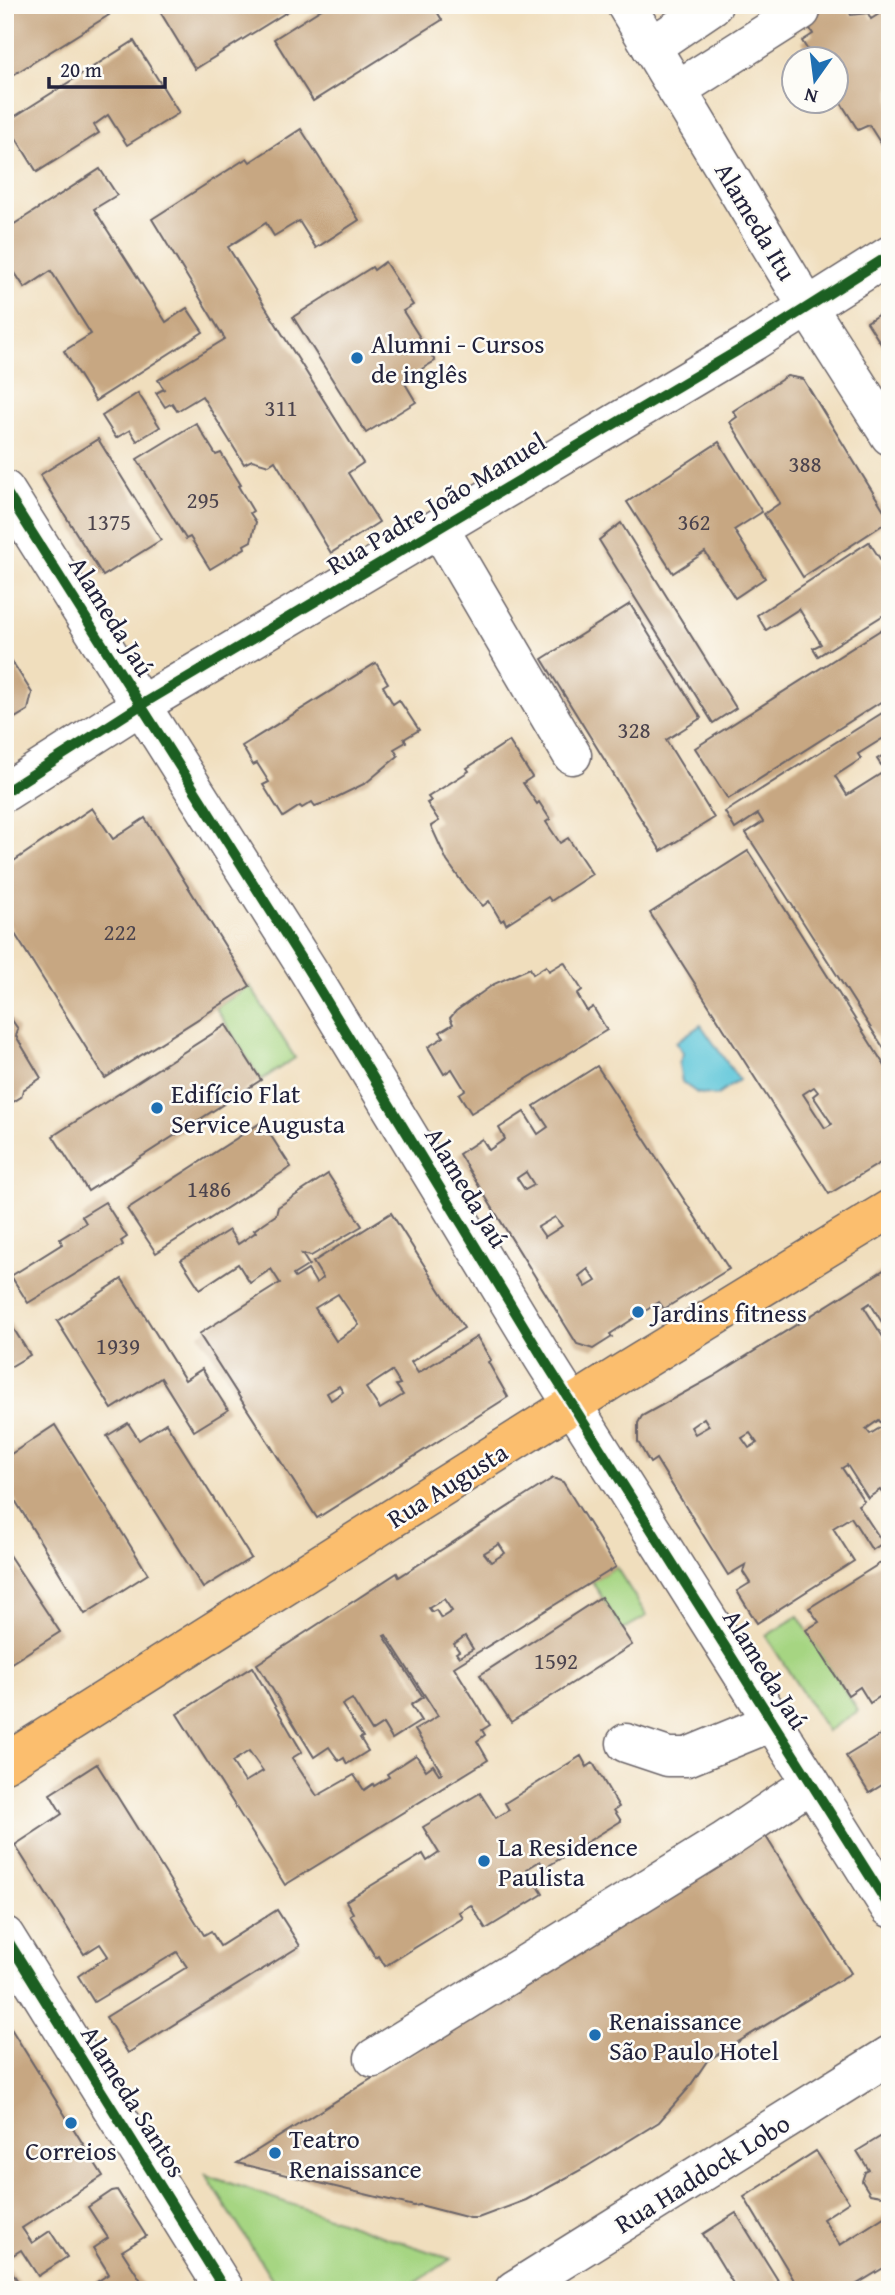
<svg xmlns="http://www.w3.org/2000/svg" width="895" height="2295" viewBox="0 0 895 2295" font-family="'Gentium Book Plus',serif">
	<rect width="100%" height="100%" fill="#fdfcf7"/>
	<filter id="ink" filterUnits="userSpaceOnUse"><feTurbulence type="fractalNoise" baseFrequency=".0143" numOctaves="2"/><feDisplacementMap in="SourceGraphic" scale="14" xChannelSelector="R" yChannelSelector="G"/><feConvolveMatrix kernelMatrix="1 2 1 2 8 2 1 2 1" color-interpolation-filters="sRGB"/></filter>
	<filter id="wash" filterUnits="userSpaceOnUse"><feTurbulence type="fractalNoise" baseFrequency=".00686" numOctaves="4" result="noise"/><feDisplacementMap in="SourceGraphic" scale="28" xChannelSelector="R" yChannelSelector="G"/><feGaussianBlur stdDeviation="1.57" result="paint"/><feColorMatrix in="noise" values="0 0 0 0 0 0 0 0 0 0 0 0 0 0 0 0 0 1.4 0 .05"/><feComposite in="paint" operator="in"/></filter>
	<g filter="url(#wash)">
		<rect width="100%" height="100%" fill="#f0debd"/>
		<g fill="#a6d582" stroke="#647c5e" stroke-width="2">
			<path d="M250,986L295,1058L261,1080L216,1008Z"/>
			<path d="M616,1567L647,1616L622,1630L592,1581Z"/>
			<path d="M798,1616L858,1711L827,1731L766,1636Z"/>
			<path d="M206,2175L451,2259L405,2290H279Z"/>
		</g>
		<path fill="#5dc6d9" stroke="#40748a" stroke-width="2" d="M701,1025L739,1080L716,1096L697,1093L682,1082L679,1064L683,1053L676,1042Z"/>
		<g id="blocks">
			<g fill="#c7a782" fill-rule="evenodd">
				<path d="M5,5H102L109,15L5,80Z"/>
				<path d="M156,5H298L195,69Z"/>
				<path d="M328,5H433L442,20L313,101L274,39Z"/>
				<path d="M797,5H845L851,15L868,13L871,19L890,7V143L883,147L869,125L858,130L836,95V60H814L802,41L813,34Z"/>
				<path d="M134,41L179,113L127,145L108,115L94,125L99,133L37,172L6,122Z"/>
				<path d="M301,129L359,220L316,248L299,221L274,236L266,223L228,247L363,463L348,473L379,522L331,553L275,461L269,465L252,460L244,464L202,396L177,411L172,403L165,407L156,393L164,389L158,380L225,339L152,219L247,158L250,162Z"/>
				<path d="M100,169L117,195L94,209L166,322L187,308L203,332L95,401L64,351L91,334L51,271L25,288L5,258V230Z"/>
				<path d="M385,262L413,305L403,311L435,361L403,380L416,402L366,433L293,317L372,267L374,270Z"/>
				<path d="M890,307V358L867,322Z"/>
				<path d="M787,376L803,379L890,520L803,577L764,514L780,503L730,422L737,417L733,411Z"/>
				<path d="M138,393L160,427L137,441L130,430L116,438L102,416Z"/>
				<path d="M196,423L216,455L221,453L241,485L238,486L253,511L250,513L256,522L251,541L244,545L245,548L210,569L190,537L186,539L137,459Z"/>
				<path d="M98,439L161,540L103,576L40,475Z"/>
				<path d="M719,442L762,512L734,530L765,578L735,598L705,552L673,573L627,502Z"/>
				<path d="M621,523L736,708L713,723L599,540Z"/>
				<path d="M869,542L890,574V611L818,656L813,648L821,644L799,609L766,630L757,615Z"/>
				<path d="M630,604L701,718L666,740L714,818L661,851L542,659Z"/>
				<path d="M890,624V696L728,799L695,748Z"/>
				<path d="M5,650L32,693L28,710L5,724Z"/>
				<path d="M376,663L388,683L383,686L393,704L399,700L419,730L404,739L406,742L394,749L398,756L366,783L327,802L315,806L312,802L302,808L300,806L283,817L263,785L269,782L257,763L253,765L242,746Z"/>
				<path d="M890,708V734L858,754L861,759L835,776L847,795L890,768V1058L746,833L763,822L758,814L735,829L725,812Z"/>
				<path d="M509,741L532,777L523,783L537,804L539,802L550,819L546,822L560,843L568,838L592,874L551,901L548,897L506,924L504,919L501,921L489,901L483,906L467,889L447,861L431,826L439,821L427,803L431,801L428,797L469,771L467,768Z"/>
				<path d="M890,751V766L886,761L881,765L877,759Z"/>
				<path d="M92,808L113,839L145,818L250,986L105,1078L5,918V867Z"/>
				<path d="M748,851L890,1074V1157L829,1194L650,913ZM814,1087L818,1092L813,1096L832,1124L825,1128L803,1094Z"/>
				<path d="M564,962L582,990L577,994L587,1011L593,1007L607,1030L471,1113L459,1094L465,1090L452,1069L444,1074L428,1047L444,1037L440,1032L453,1024L450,1018L456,1011L494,984L530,968L533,974L546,966L549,971Z"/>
				<path d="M5,1010L18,1029L16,1036L41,1078L23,1090L21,1097L5,1107Z"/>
				<path d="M226,1025L261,1080L88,1191L53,1136Z"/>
				<path d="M597,1066L729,1269L664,1309L659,1302L610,1334L612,1337L593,1349L577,1344L459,1154L482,1139L489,1150L505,1139L499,1128L524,1112L538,1134L548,1127L534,1106ZM526,1172L534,1185L525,1190L517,1178ZM555,1217L562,1226L545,1237L538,1227ZM588,1269L596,1281L586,1287L579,1276Z"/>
				<path d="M262,1122L291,1167L156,1253L127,1209Z"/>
				<path d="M328,1174L362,1226L311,1256L302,1254L309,1265L293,1275L295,1278L308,1270L316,1283L323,1278L313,1262L391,1213L464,1328L411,1362L418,1373L477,1337L491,1360L488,1362L508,1397L317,1518L199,1334L280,1283L271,1269L250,1283L238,1264L200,1289L181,1260L229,1230L238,1244L256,1232L254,1230L276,1215L278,1207ZM338,1294L359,1325L336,1341L315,1308ZM392,1371L400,1384L396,1385L403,1395L380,1409L366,1388ZM339,1386L343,1392L331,1400L327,1393Z"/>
				<path d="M105,1202L127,1237L121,1241L123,1245L28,1303L11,1276L62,1244L60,1239L86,1223L82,1216Z"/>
				<path d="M890,1266V1340L886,1333L888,1332L870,1303L864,1307L890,1348V1505L880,1490L868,1498L847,1465L842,1468L864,1501L858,1505L883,1543L872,1550L851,1517L833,1528L854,1561L757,1623L737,1591L750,1583L743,1572L745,1565L728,1575L656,1459L650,1463L638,1442V1423L642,1416L713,1377ZM704,1418L709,1426L695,1434L691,1427ZM879,1420L883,1426L870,1434L866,1429ZM750,1433L757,1443L749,1448L742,1438Z"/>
				<path d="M122,1279L185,1380L202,1369L228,1410L194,1431L161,1378L112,1409L57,1321Z"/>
				<path d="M5,1315L30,1355L5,1370Z"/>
				<path d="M128,1423L139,1440L166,1423L251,1558L203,1588L107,1436Z"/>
				<path d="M55,1425L148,1574L85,1614L5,1484V1458Z"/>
				<path d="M553,1478L563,1482L616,1567L454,1667L490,1725L482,1730L485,1735L477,1741L488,1760L285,1885L177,1714L252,1667L302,1752L292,1758L317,1796L354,1775L364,1790L373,1784L374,1786L389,1777L387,1774L416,1755L426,1770L433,1765L439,1774L442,1773L415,1730L438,1716L386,1635L384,1636L423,1697L411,1705L421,1721L392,1739L383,1724L372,1731L352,1699L342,1705L363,1737L360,1738L368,1751L347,1764L344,1758L339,1761L329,1747L314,1757L257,1664L397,1573L399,1577ZM499,1544L505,1553L491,1562L484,1553ZM444,1599L452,1611L441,1618L436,1610L432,1612L429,1608ZM465,1636L473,1649L459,1657L456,1653L459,1651L454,1644ZM249,1751L263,1771L245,1782L232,1762Z"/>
				<path d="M5,1549L60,1632L5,1667Z"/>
				<path d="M890,1557V1690L870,1703L860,1687L848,1695L806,1630L819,1622L809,1608Z"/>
				<path d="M601,1597L632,1645L511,1722L480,1675Z"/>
				<path d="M890,1729V1780L869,1793L846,1756Z"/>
				<path d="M581,1756L587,1767L593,1763L619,1807L614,1810L621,1821L545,1868L540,1861L527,1869L543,1894L486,1929L471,1905L459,1912L463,1918L385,1966L379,1956L376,1958L350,1915L353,1913L346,1901L423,1854L427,1861L439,1853L423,1827L480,1793L496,1818L509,1810L505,1803Z"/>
				<path d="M97,1764L204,1935L211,1931L220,1946L277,1910L300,1946L128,2053L106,2017L187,1967L177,1952L94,2002L78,1976L108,1956L100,1944L84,1954L15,1845L62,1814L50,1794Z"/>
				<path d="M765,1835L851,1973L707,2061L688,2089L659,2122L586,2167L526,2200L478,2218H470L420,2205L414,2206L237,2163L658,1899Z"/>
				<path d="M5,2019L103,2176L22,2228L32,2243L50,2231L67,2257L38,2276L21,2250L5,2260Z"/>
				<path d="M890,2131V2191L881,2196L870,2194L862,2181L865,2172L869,2170L857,2151Z"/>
				<path d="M816,2151L849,2202L823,2219L840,2245L890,2213V2264L847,2290H800L744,2197Z"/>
				<path d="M117,2190L146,2236L122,2251L147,2290H91L89,2287L109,2274L93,2248L108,2238L88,2207L112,2191Z"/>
				<path d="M736,2213L784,2290H737L703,2234Z"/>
				<path d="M5,2261L23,2289L21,2290H5Z"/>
			</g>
		</g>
	</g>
	<g filter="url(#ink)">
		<use href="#blocks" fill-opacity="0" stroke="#6a6468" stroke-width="2"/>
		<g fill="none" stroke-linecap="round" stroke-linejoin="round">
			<defs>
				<g id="minor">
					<path d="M626,5L807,306L890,436"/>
					<path d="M651,47L713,5"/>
					<path d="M677,90L801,11"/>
					<path d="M5,490L308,970L543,1358L890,1908"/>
					<path d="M439,528L572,755"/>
					<path d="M5,792L141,705L754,341L890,255"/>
					<path d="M626,1743L668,1757H687L772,1722"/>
					<path d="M5,1936L225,2290"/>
					<path d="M374,2058L723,1842L811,1783"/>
					<path d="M514,2290L890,2055"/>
				</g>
				<path id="major" d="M5,1763L624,1372L890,1209"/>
			</defs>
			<use href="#minor" stroke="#6a6468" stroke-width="41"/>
			<use href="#major" stroke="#6a6468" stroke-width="41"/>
			<use href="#minor" stroke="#fff" stroke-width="38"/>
			<use href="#major" stroke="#fbbe6e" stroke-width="38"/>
			<defs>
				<g id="cycleway">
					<path d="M5,490L308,970L543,1358L890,1908"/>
					<path d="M5,792L141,705L754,341L890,255"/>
					<path d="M5,1936L225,2290"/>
				</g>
			</defs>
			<use href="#cycleway" stroke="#fdfcf7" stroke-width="15"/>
			<use href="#cycleway" stroke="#1b5e20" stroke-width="10"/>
		</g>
	</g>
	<g fill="#1f6fb2" stroke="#fdfcf7" stroke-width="2.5">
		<circle cx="357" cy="358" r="7"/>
		<circle cx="157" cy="1108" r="7"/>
		<circle cx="638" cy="1312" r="7"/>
		<circle cx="484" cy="1861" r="7"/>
		<circle cx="595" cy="2035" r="7"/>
		<circle cx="71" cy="2123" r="7"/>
		<circle cx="275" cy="2153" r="7"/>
	</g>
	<g text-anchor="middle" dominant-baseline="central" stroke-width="5" stroke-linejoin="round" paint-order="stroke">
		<g font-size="23" fill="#4b434d">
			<text x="281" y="407">311</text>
			<text x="805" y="463">388</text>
			<text x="203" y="499">295</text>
			<text x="109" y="521">1375</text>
			<text x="694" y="521">362</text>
			<text x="634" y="729">328</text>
			<text x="120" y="931">222</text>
			<text x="209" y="1188">1486</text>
			<text x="118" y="1345">1939</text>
			<text x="556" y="1660">1592</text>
		</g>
		<g font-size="26" fill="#22223b" stroke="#fdfcf7">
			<text transform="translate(756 221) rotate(59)">Alameda Itu</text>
			<text transform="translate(436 503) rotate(-31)">Rua Padre João Manuel</text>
			<text transform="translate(112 616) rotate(58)">Alameda Jaú</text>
			<text transform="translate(467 1187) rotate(59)">Alameda Jaú</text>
			<text transform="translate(447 1485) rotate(-32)">Rua Augusta</text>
			<text transform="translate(766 1669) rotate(58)">Alameda Jaú</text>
			<text transform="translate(134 2101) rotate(58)">Alameda Santos</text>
			<text transform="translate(702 2173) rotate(-32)">Rua Haddock Lobo</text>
		</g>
		<g font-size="26" fill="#22223b" stroke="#fdfcf7" text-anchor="start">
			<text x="371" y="343">Alumni - Cursos<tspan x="371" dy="30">de inglês</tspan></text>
			<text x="171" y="1093">Edifício Flat<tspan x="171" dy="30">Service Augusta</tspan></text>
			<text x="652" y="1312">Jardins fitness</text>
			<text x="498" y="1846">La Residence<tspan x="498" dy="30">Paulista</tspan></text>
			<text x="609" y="2020">Renaissance<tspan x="609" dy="30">São Paulo Hotel</tspan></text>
			<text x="289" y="2138">Teatro<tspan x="289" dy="30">Renaissance</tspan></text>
			<text x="71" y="2150" text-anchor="middle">Correios</text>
		</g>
	</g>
	<rect width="895" height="2295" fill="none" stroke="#fdfcf7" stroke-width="28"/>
	<g transform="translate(815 80) rotate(194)"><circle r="33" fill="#fdfcf7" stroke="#a5a5ac" stroke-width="2"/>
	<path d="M0-5L12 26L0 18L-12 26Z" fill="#1f6fb2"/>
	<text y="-10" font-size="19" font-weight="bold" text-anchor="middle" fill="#22223b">N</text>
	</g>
	<path d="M49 77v10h116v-10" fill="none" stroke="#22223b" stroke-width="3.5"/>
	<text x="60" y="77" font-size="21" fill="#22223b" stroke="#fdfcf7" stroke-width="5" paint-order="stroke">20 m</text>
</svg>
